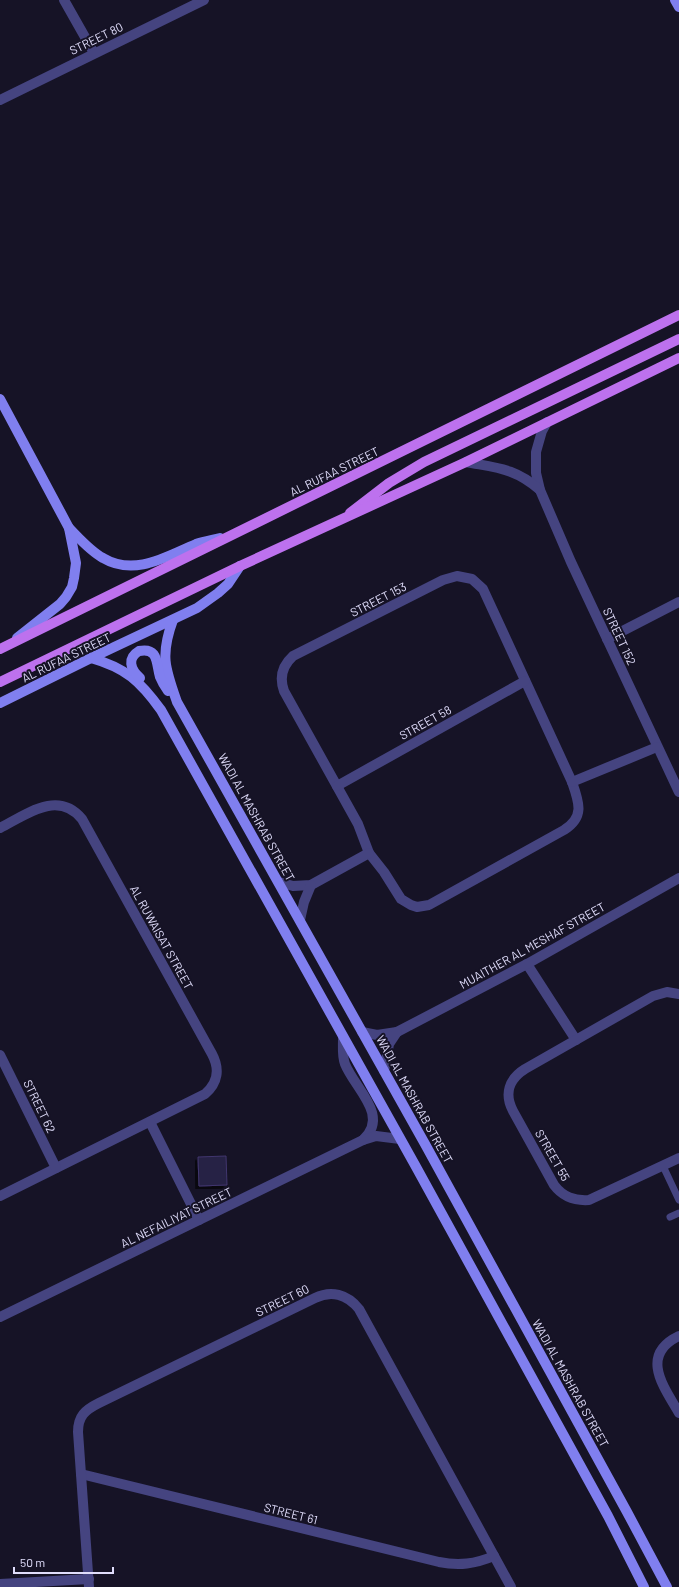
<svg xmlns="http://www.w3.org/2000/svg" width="679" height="1587" viewBox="0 0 679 1587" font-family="Barlow,sans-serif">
	<defs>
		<filter id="shadow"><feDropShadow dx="-3.5" dy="3.5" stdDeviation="0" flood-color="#0009"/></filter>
	</defs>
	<rect width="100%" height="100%" fill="#161326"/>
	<path fill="#282145" stroke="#40366e" filter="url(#shadow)" d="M226,1156L227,1185L199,1186L198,1157Z"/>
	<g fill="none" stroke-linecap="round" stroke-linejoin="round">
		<g stroke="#454480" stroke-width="7">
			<path d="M663,1166L679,1200"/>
			<path d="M670,1217L679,1213"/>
		</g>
		<g stroke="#454480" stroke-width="10">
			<path d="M64,0L94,53"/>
			<path d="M0,100L204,0"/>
			<path d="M547,422L542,431L536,452V473L540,490L571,562L679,792"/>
			<path d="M466,462C497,468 515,468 540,490"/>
			<path d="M457,576L472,579L483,589L572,782C579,802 585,817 564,830L429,905L417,907L411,905L401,899L384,872L369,853L358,824L284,691C279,677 282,666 293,656L443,580Z"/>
			<path d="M607,639L679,602"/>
			<path d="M572,782L657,747"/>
			<path d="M337,786L525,681"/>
			<path d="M0,828C27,814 58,790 82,819L212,1054C220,1069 218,1083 205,1094L0,1196"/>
			<path d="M279,882L293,886L311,885L369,853"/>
			<path d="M300,920L304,902L311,885"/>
			<path d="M527,964L576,1040"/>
			<path d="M679,994L667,992L653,996L525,1069C509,1079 504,1094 513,1111L554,1185C563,1197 574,1201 589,1200L679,1158"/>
			<path d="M362,1032L377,1035L397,1032L527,964L679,878"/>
			<path d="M343,1039C343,1048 342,1056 345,1064C355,1089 390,1115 363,1140"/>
			<path d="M0,1055L56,1168"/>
			<path d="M384,1071L389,1044L397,1032"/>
			<path d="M150,1122L199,1220"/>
			<path d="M0,1317L363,1140L376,1136L400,1139"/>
			<path d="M679,1336C639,1355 664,1387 679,1413"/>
			<path d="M81,1474L439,1562C459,1566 475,1564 494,1556"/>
			<path d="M0,1584L89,1579"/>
			<path d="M89,1587L78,1432C78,1416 85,1410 99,1403L315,1298C331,1290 347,1294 359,1309L511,1587"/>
		</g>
		<g stroke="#807fef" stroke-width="10">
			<path d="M675,0L679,7"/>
			<path d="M0,399L69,528L76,563L74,578L72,587L66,597L60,604L17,638"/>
			<path d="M69,528C79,538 90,551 103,558C135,577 167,556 196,544C204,541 212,540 220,538"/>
			<path d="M173,620C160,655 165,668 177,702L425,1144L627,1512L667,1587"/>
			<path d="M91,658C126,668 140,681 161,710L415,1165L608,1516L644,1587"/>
			<path d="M140,678C130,669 127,658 139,651C159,647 156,664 160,677C162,682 165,687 168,691"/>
			<path d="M0,703L91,658L197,608L218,593L228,584L240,566"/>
		</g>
		<g stroke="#bd71ee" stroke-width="10">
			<path d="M350,513L389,483L424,462L679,339"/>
			<path d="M0,649L679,315"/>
			<path d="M0,682L240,566L466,462L679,358"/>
		</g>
	</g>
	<g text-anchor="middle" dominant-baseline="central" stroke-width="4" stroke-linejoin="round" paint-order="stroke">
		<g font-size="12" fill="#e0ddfb" stroke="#161326">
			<text transform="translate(96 38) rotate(-26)">STREET 80</text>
			<text transform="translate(334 471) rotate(-26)">AL RUFAA STREET</text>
			<text transform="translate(378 599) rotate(-27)">STREET 153</text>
			<text transform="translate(620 636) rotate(65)">STREET 152</text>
			<text transform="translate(66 657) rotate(-26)">AL RUFAA STREET</text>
			<text transform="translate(425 722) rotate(-29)">STREET 58</text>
			<text transform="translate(257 817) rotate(61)">WADI AL MASHRAB STREET</text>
			<text transform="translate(162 937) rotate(61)">AL RUWAISAT STREET</text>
			<text transform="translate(532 945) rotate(-29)">MUAITHER AL MESHAF STREET</text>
			<text transform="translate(415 1099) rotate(61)">WADI AL MASHRAB STREET</text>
			<text transform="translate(40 1106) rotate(64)">STREET 62</text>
			<text transform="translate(553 1155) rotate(60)">STREET 55</text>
			<text transform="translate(176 1217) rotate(-26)">AL NEFAILIYAT STREET</text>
			<text transform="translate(282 1300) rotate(-26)">STREET 60</text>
			<text transform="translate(571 1383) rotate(61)">WADI AL MASHRAB STREET</text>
			<text transform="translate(291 1513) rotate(14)">STREET 61</text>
		</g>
	</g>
	<path d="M14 1567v6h99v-6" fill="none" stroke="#e0ddfb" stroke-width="2"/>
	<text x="20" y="1567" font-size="12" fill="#e0ddfb" stroke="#161326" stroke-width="3" paint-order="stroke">50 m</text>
</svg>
